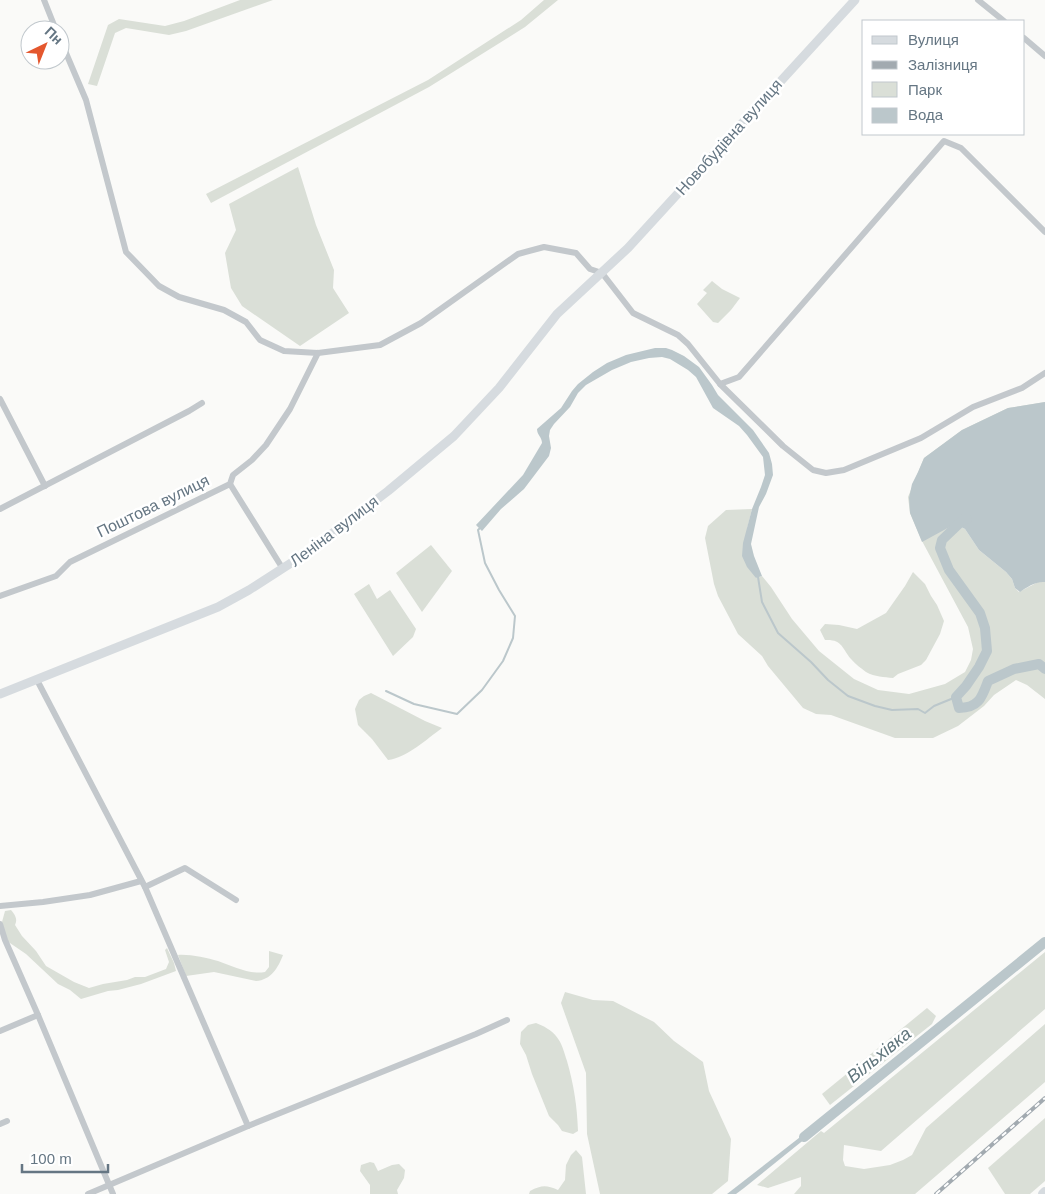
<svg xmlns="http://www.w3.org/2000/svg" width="1045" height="1194" viewBox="0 0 1045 1194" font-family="Helvetica,sans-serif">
	<rect width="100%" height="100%" fill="#fafaf8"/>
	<g fill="#dadfd7">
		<path d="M240,0H273L186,31L169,35L126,28L115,33L97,86L88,84L108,25L119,19L165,26L184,21Z"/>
		<path d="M544,0H558L525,27L429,87L211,203L206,194L428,80L521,20Z"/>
		<path d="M298,167L316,225L334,270L333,288L349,313L300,346L242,306L231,288L225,253L236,230L229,204Z"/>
		<path d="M712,281L722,289L740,298L731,310L718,323L713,322L697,304L707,293L703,290Z"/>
		<path d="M1045,402V417L955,524L965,529L979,550L1006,572L1012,579L1015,588L1019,592L1040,581L1045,582V699L1027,685L1016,680L994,695L984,706L958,726L933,738H895L831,715L816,714L803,708L768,666L762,656L738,634L718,596L714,584L705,538L708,526L726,510L752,509L747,529L756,578L762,576L771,587L792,619L819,651L854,679L878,690L909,694L945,684L965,672L971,660L973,649L968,627L922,541L910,513L908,497L924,458L962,430L1008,408Z"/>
		<path d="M431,545L452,571L422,612L396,573Z"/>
		<path d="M913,572L925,584L931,596L937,605L944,621L940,634L926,660L921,665L898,674L893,678C884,677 875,677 866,672C861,668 855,664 851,659C842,648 842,639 825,640L820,630L825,624L839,625L857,629L886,613L905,586Z"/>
		<path d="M369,584L377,599L390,590L416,629L413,637L393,656L354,594Z"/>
		<path d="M371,693L425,721L442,728C427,739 406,758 388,760L372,739L358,725L355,709L359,700L364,696Z"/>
		<path d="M11,910C15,915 18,919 15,925L22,936L36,951L46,966L74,982L89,988L103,984L127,980L135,977H145L166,969L169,962L165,950L167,948L174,963L176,971L141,984L118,990L108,991L81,999L70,990L58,984L26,954L7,941L2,922L5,911Z"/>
		<path d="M269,951L283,955C278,968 271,980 256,981L214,972L186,976L178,955C189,954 207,958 218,961C233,966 249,975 265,972L269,967Z"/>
		<path d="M1045,952V1009L881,1151L844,1145L843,1160L845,1166L864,1169L890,1165L903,1160L912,1155L926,1128L1045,1024V1082L915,1194H794L801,1186V1177L768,1188L757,1185L821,1131L824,1133Z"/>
		<path d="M565,992L593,1000L613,1001L654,1022L674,1041L703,1062L709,1091L731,1139L728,1181L712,1194H600L587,1134L586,1073L561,1003Z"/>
		<path d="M927,1008L936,1016L932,1024L830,1105L822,1094Z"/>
		<path d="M536,1023C544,1026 551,1030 556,1036C562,1043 564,1052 567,1061C574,1086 577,1105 578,1131L573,1134L562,1131L558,1125L549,1116L532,1074L526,1055L520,1044L521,1032L528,1025Z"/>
		<path d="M1045,1118V1181L1030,1194H1005L988,1168Z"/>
		<path d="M576,1150L582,1157L586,1194H529L530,1191C542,1185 546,1185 558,1190L565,1180L566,1165L571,1155Z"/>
		<path d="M370,1162L374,1163L378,1171L392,1165L399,1164L405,1170L404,1178L397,1190L398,1194H370V1185L360,1171L361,1165Z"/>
	</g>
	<g fill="#bbc7cb">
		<path d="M655,348H666L672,350L684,356L699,367L712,385L718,395L753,430L769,453L772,464L773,475L766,494L759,507L751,544L754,556L762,576L756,578L747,567L742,556L743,543L752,509L761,487L765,475L763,457L747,435L739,426L713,408L696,377L688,370L670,359L662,357L649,358L631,362L612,370L586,385L578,393L570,407L554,424L550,430L549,436L551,448L549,456L524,489L501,509L482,531L476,525L523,475L542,443C542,437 537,435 537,429L561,408L572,391L578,384L593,372L607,363L626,355Z"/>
		<path d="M1045,402V582C1036,581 1027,587 1020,592L1015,588L1012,579L1006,572L979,550L965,529L955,524L922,542L910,513L909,498L912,484L918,472L924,458L962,430L1008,408Z"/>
		<path d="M813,1127L816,1130L744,1188L736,1194H727Z"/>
	</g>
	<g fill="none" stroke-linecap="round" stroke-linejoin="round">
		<g stroke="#bbc7cb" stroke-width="2">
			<path d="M758,577L762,602L778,633L811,662L828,680L848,696L875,706L892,710L918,709L925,713L934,706L956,697"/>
			<path d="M386,691L414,704L457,714L482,690L503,661L513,638L515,616L499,590L485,563L478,530L480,528"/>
		</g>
		<g stroke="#bbc7cb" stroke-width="10">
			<path d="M967,519H964L942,540L940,548L949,570L980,613L985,628L987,651L979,667L966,686L956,697L959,708C979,708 982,697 988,681L1014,669L1039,664L1045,669"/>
			<path d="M804,1137L1045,942"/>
		</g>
		<g stroke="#c3c8cc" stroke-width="6">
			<path d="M44,0L56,30"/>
			<path d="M978,0L1004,21"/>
			<path d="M1024,38L1045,56"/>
			<path d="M60,39L86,100L126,252L159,286L179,297L224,310L246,322L260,340L284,351L318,353L380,345L421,323L518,254L544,247L576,253L590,269L602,273L633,313L678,335L688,344L720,384L783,446L813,470L826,473L844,470L921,438L973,407L1022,388L1045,373"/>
			<path d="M720,384L739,377L944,141L961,148L1045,232"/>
			<path d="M0,399L45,486"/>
			<path d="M230,484L283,569"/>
			<path d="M0,509L189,411L202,403"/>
			<path d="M0,596L56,576L70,562L230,484L233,475L252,460L266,445L290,409L318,353"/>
			<path d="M37,680L145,887L248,1126"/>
			<path d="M145,887L185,868L236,900"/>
			<path d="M0,906L43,902L90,895L141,881"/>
			<path d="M0,924L5,940L38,1015L113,1194"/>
			<path d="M0,1031L38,1015"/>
			<path d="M0,1124L7,1121"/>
			<path d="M88,1194L248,1126L476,1034L507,1020"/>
		</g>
		<path stroke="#d6dbdf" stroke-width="9" d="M0,694L198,615L218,607L249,590L305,554L388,491L454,436L499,388L557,314L628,248L855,0"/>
		<path stroke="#d6dbdf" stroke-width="10" d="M1043,1194L1045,1192"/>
		<defs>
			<path id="rail" d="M936,1194L1045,1098"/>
		</defs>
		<use href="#rail" stroke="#a2aab0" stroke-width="4"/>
		<use href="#rail" stroke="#fff" stroke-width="2" stroke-dasharray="5.5" stroke-linecap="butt"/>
	</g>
	<g text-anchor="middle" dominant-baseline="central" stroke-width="5" stroke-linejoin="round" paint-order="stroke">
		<g font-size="16" fill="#657683" stroke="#fff">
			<text transform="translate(729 137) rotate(-48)">Новобудівна вулиця</text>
			<text transform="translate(153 506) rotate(-26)">Поштова вулиця</text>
			<text transform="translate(334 531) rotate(-37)">Леніна вулиця</text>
		</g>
		<g font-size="18" font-style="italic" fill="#60757c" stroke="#fff">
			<text transform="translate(879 1055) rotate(-39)">Вільхівка</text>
		</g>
	</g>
	<rect x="862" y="20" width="162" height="115" fill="#ffffff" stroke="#c1c8cd"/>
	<rect x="872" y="36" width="25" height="8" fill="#d6dbdf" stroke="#c1c8cd"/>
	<text x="908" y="45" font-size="15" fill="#657683">Вулиця</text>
	<rect x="872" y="61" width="25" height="8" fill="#a2aab0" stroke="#c1c8cd"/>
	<text x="908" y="70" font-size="15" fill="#657683">Залізниця</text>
	<rect x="872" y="82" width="25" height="15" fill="#dadfd7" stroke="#c1c8cd"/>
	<text x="908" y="95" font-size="15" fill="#657683">Парк</text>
	<rect x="872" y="108" width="25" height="15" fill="#bbc7cb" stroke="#c1c8cd"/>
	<text x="908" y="120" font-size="15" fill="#657683">Вода</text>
	<g transform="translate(45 45) rotate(43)"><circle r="24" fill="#ffffff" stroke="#c1c8cd"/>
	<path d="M0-4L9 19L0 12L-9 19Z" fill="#e4572e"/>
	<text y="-8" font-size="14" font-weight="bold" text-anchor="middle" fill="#657683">Пн</text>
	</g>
	<path d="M22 1164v8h86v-8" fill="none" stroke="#657683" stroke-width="2.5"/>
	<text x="30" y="1164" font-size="15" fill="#657683" stroke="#ffffff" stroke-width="4" paint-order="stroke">100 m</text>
</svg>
